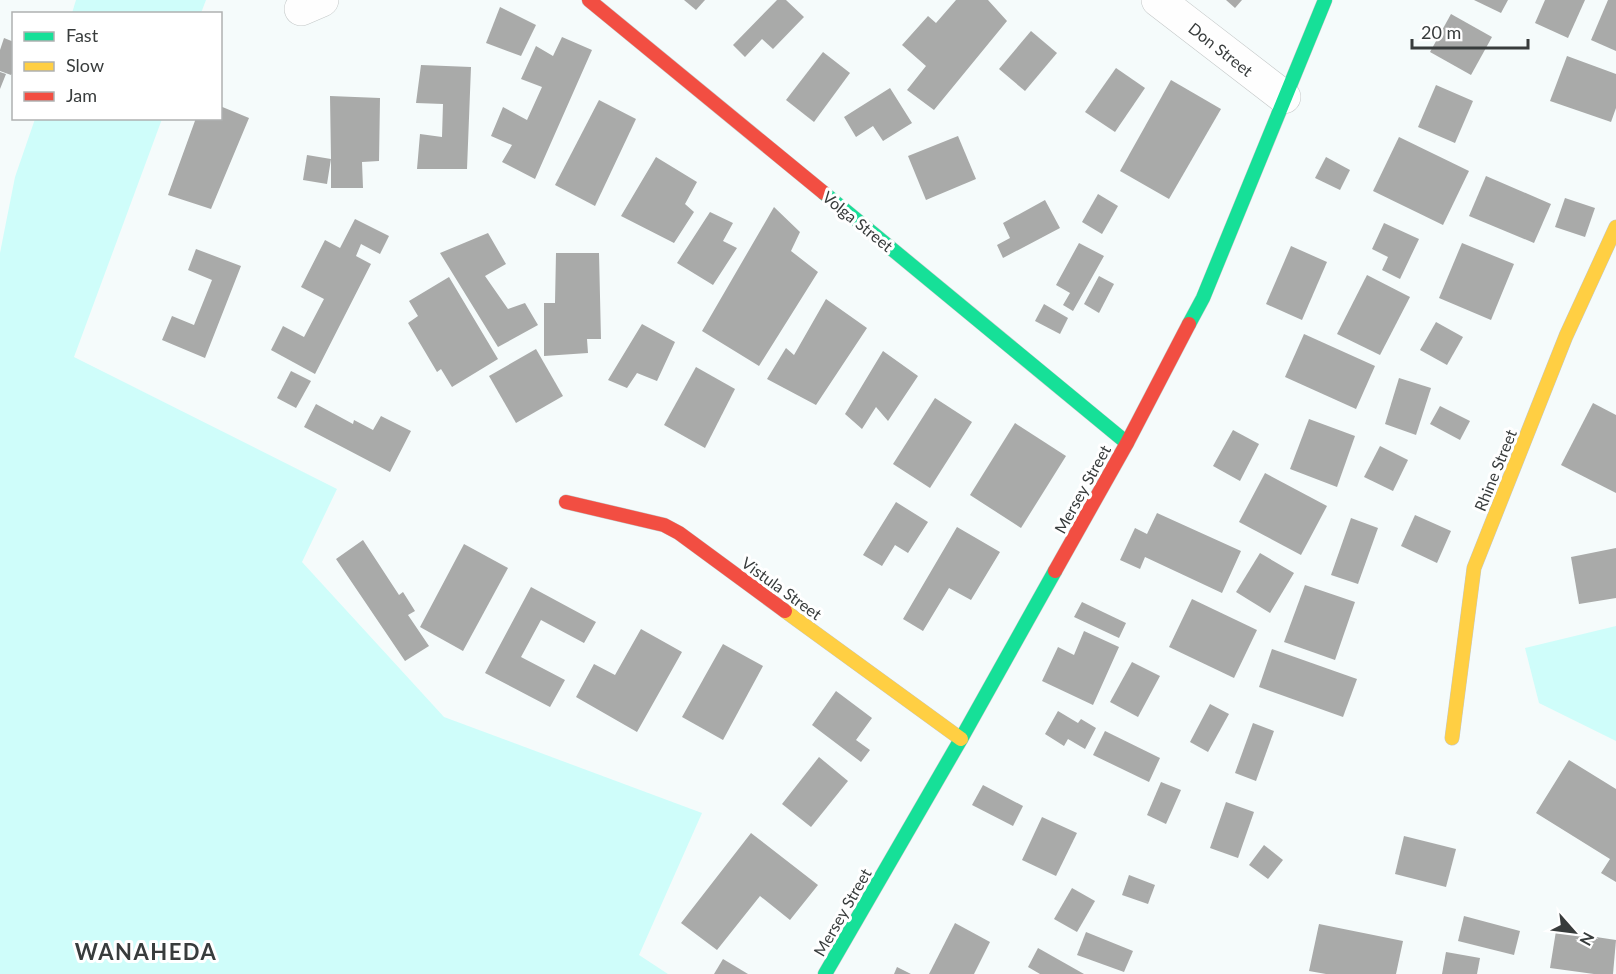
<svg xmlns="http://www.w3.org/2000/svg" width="1616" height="974" viewBox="0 0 1616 974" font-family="Lato,sans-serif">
	<rect width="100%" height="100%" fill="#f5fbfb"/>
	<g fill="#cffdfa">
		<path d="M76,0H206L201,13H72Z"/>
		<path d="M35,119H162L74,357L337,489L302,562L444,717L702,813L639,955L668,974H0V253L15,177Z"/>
		<path d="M1616,626V741L1539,703L1525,648Z"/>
	</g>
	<g fill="#a9aaa9">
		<path d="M684,0H705L696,10Z"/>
		<path d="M777,0H786L804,17L773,49L762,39L745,57L733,45Z"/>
		<path d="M956,0H988L1007,21L934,110L907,90L926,66L902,45L928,16L936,23Z"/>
		<path d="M1226,0H1242L1235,8Z"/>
		<path d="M1474,0H1508L1501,13Z"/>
		<path d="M1545,0H1585L1568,38L1535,23Z"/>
		<path d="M1608,0H1616V51L1591,40Z"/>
		<path d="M500,7L536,25L521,56L486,43Z"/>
		<path d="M1451,14L1492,37L1471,75L1430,52Z"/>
		<path d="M1031,31L1057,53L1025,91L999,69Z"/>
		<path d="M562,37L592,50L535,179L502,162L512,145L491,136L503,107L527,120L542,87L521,79L536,46L553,56Z"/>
		<path d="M4,38L14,42V70L11,75L0,71V50Z"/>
		<path d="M823,52L850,73L814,122L786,100Z"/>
		<path d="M1567,56L1616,74V108L1611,122L1550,101Z"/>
		<path d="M421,65L471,67L467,169H417L420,134L442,137L443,104L416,103Z"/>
		<path d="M1116,68L1145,88L1115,132L1085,112Z"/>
		<path d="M0,72L6,74L0,89Z"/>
		<path d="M1171,80L1221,109L1169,199L1120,171Z"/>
		<path d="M1436,85L1473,101L1455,143L1418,127Z"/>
		<path d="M890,88L912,123L883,141L873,126L856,137L844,117Z"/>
		<path d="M330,96L380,98L379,161L362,162L363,188H331V159L327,184L303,180L307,155L331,159Z"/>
		<path d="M599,100L636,119L595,206L555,185Z"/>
		<path d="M220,106L249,118L211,209L168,195L196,118H220Z"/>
		<path d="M958,136L976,179L926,200L908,156Z"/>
		<path d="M1399,137L1469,171L1443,225L1373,191Z"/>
		<path d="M656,157L697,182L685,204L694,212L674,243L621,216Z"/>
		<path d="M1326,157L1350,170L1340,190L1315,178Z"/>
		<path d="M1486,176L1551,204L1534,243L1469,216Z"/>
		<path d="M1098,194L1118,206L1102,234L1082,222Z"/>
		<path d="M1565,198L1595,208L1585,237L1555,227Z"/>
		<path d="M1045,200L1060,228L1003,258L997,245L1010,238L1003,223Z"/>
		<path d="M774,207L800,232L791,251L818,272L759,366L702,331Z"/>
		<path d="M710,212L733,223L723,241L737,248L713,285L677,263Z"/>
		<path d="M355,219L389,236L380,254L361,244L356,256L371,264L315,374L271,350L283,326L304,337L324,299L301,287L325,240L340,248Z"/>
		<path d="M1384,223L1419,239L1400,279L1382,270L1388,257L1372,249Z"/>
		<path d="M488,233L506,264L485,276L508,309L525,303L538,325L498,347L440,253Z"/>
		<path d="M1079,243L1104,256L1073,311L1063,305L1070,293L1056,285Z"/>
		<path d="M1462,243L1514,264L1491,320L1439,298Z"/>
		<path d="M1291,246L1327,262L1302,320L1266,304Z"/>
		<path d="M196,249L241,266L205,358L162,340L172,316L194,325L212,280L188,270Z"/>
		<path d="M556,253H599L601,339H587L588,353L544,356V303H555Z"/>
		<path d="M1367,275L1410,297L1380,355L1337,334Z"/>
		<path d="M1099,276L1114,284L1099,313L1084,304Z"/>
		<path d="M449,277L498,359L452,387L441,369L437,372L408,323L418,316L409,301Z"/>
		<path d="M826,299L867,328L816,405L767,379L786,348L794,355Z"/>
		<path d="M1044,304L1068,318L1060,334L1035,321Z"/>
		<path d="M1436,322L1463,337L1447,365L1420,350Z"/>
		<path d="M642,324L675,342L657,381L637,373L627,388L608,380Z"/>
		<path d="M1304,334L1375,366L1356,409L1285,377Z"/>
		<path d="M536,349L563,396L516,423L489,376Z"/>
		<path d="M883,351L918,376L888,421L876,407L862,429L845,414Z"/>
		<path d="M696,367L735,389L705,448L664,425Z"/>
		<path d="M291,371L311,381L296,408L277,398Z"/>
		<path d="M1399,378L1431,388L1416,435L1385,424Z"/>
		<path d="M935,398L972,422L930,488L893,464Z"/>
		<path d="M1593,403L1616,415V493L1561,465Z"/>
		<path d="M316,404L353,424L354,420L373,430L381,416L411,431L390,472L304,427Z"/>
		<path d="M1440,406L1470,421L1460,440L1430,424Z"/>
		<path d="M1309,419L1355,436L1337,487L1290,469Z"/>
		<path d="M1015,423L1066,456L1021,528L970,495Z"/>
		<path d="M1233,430L1259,444L1240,481L1213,466Z"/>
		<path d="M1380,446L1408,460L1393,491L1364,477Z"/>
		<path d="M1265,473L1327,506L1301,555L1239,522Z"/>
		<path d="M896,502L928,522L908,553L895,545L882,566L863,555Z"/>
		<path d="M1157,513L1241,551L1222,593L1145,557L1140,569L1120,560L1135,528L1147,534Z"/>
		<path d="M1415,515L1451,531L1437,563L1401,546Z"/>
		<path d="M1351,518L1378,528L1358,584L1331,575Z"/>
		<path d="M957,527L1000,552L971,600L949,588L923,631L903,619Z"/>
		<path d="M363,540L399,595L403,592L415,611L408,615L429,646L405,661L336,559Z"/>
		<path d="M464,544L508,568L463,651L420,627Z"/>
		<path d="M1616,548V598L1579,604L1571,557Z"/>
		<path d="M1260,553L1294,573L1270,613L1236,592Z"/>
		<path d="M1305,585L1355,602L1335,660L1284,642Z"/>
		<path d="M531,587L596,622L584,643L541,620L521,657L565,680L550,707L485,673Z"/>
		<path d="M1192,599L1257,630L1234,678L1169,647Z"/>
		<path d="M1082,602L1126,623L1119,638L1074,617Z"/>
		<path d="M641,629L682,652L637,732L576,697L594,664L615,675Z"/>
		<path d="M1084,631L1119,647L1093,705L1042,681L1058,647L1074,655Z"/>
		<path d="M723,644L763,666L723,740L682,717Z"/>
		<path d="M1272,649L1357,679L1343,717L1259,687Z"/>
		<path d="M1132,662L1160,676L1138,717L1110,702Z"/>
		<path d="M836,691L872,718L856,740L870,750L861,762L812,725Z"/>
		<path d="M1210,704L1229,714L1208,752L1190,742Z"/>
		<path d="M1058,711L1078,723L1081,719L1096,728L1085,749L1068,739L1064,746L1045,734Z"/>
		<path d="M1253,723L1274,731L1256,781L1235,773Z"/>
		<path d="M1105,731L1160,758L1149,782L1093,755Z"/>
		<path d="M819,757L848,781L811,827L782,804Z"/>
		<path d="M1569,760L1616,789V882L1601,873L1610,859L1536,813Z"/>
		<path d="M1161,782L1181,790L1166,824L1147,815Z"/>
		<path d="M983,785L1023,806L1013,826L972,805Z"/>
		<path d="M1226,802L1254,812L1238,858L1210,848Z"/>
		<path d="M1042,817L1077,833L1056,876L1022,860Z"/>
		<path d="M751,833L818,885L790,920L760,896L717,950L681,923Z"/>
		<path d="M1404,836L1456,849L1446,887L1395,874Z"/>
		<path d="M1264,845L1283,860L1268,879L1249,865Z"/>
		<path d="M1129,875L1155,885L1148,904L1122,895Z"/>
		<path d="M1072,888L1095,901L1077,932L1054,919Z"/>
		<path d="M1464,916L1520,931L1514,955L1458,941Z"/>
		<path d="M955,923L990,942L974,974H929Z"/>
		<path d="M1319,924L1403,941L1396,974H1326L1309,971Z"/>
		<path d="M1556,931L1616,940L1613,974H1594L1550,968Z"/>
		<path d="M1086,932L1133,951L1124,972L1077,955Z"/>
		<path d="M1038,948L1084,974H1040L1028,967Z"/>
		<path d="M1446,952L1480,958L1477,974H1442Z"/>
		<path d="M723,959L748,974H714Z"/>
		<path d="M897,967L911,974H894Z"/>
	</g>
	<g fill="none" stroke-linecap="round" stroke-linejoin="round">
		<defs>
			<g id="street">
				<path d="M1158,0L1284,97"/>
				<path d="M301,9L322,0"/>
			</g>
			<g id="fast">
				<path d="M824,193L1127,443"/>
				<path d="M1189,324L1203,298L1325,0"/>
				<path d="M825,974L961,739L1055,571"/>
			</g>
			<g id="slow">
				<path d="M785,611L961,739"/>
				<path d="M1452,738L1474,568L1566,336L1616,227"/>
			</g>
			<g id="jam">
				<path d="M589,0L824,193"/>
				<path d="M566,502L664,525L679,533L785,611"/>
				<path d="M1055,571L1127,443L1189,324"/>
			</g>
		</defs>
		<use href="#street" stroke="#c4c8c8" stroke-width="34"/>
		<use href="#fast" stroke="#c4c8c8" stroke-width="15"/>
		<use href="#slow" stroke="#c4c8c8" stroke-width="15"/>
		<use href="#jam" stroke="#c4c8c8" stroke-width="15"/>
		<use href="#street" stroke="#fefefe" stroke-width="33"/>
		<use href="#fast" stroke="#16e098" stroke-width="14"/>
		<use href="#slow" stroke="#ffcf43" stroke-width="14"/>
		<use href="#jam" stroke="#f24e42" stroke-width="14"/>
	</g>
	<g text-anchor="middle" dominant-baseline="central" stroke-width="6" stroke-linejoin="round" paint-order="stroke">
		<g font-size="16" fill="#383c3c" stroke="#fff">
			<text transform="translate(1221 49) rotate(38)">Don Street</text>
			<text transform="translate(858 221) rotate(39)">Volga Street</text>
			<text transform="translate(1495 470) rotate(-68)">Rhine Street</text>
			<text transform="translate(1082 489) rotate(-61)">Mersey Street</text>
			<text transform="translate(782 588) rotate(36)">Vistula Street</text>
			<text transform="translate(842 912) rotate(-60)">Mersey Street</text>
		</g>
		<g font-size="22" font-weight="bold" letter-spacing="1.5" fill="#383c3c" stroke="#fff">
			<text x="146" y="951">WANAHEDA</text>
		</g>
	</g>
	<rect x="12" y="12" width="210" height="108" fill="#ffffff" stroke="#afb1b1" stroke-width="1.5"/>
	<rect x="24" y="32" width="30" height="9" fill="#16e098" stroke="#afb1b1" stroke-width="1.5"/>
	<text x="66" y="42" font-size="18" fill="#383c3c">Fast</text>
	<rect x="24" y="62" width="30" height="9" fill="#ffcf43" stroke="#afb1b1" stroke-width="1.5"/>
	<text x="66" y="72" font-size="18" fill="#383c3c">Slow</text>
	<rect x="24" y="92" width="30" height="9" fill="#f24e42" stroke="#afb1b1" stroke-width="1.5"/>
	<text x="66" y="102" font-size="18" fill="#383c3c">Jam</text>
	<g transform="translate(1574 932) rotate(118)" stroke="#ffffff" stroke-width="4.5" paint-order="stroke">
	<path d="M0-4.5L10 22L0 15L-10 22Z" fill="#383c3c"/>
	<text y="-9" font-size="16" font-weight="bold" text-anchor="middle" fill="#383c3c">N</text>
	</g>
	<path d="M1412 39v9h116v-9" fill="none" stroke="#383c3c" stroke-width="3"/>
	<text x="1421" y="39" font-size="18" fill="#383c3c" stroke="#ffffff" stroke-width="4.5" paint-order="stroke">20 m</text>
</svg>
